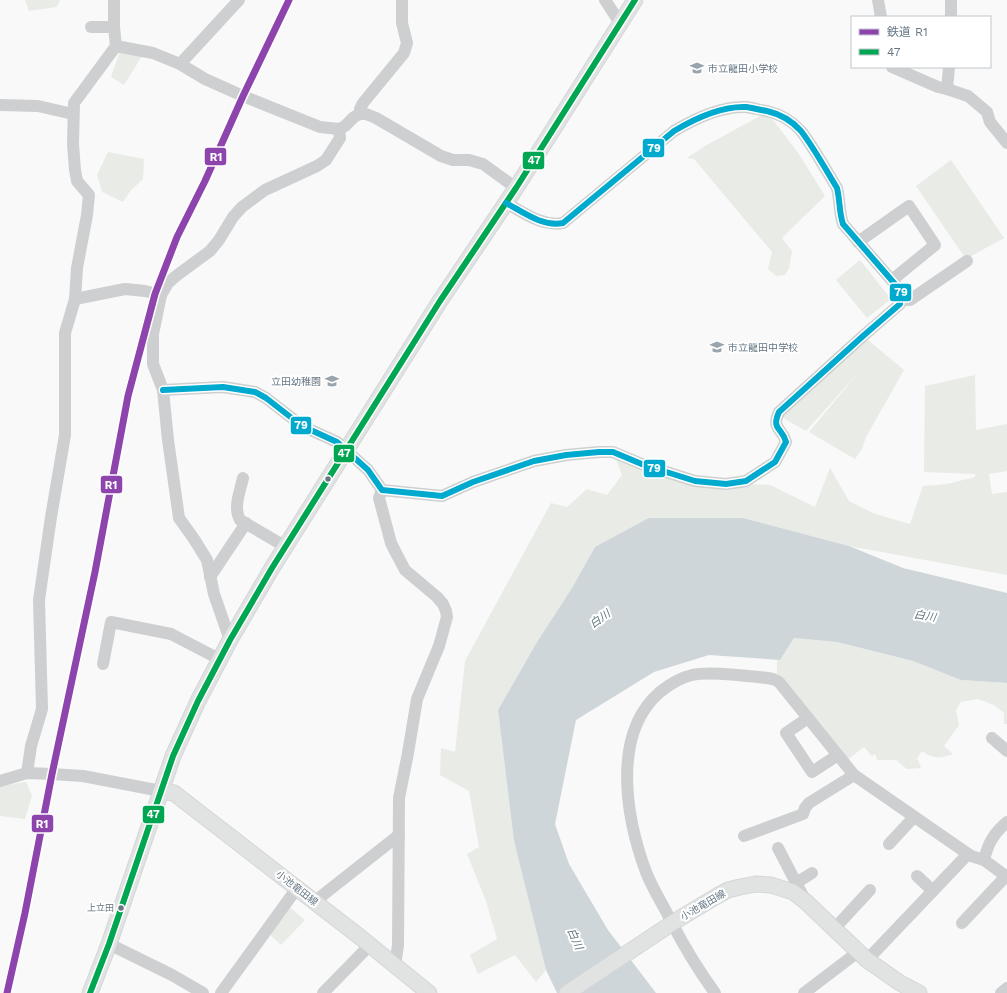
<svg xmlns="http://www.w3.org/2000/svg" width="1007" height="993" viewBox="0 0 1007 993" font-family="'Work Sans','Noto Sans JP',sans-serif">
	<rect width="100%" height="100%" fill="#f9f9f9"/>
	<g fill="#e8ebe6">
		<path d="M25,0H60L57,7L29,11Z"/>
		<path d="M120,51L142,56L124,85L111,77Z"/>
		<path d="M767,112L799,154L825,196L782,238L792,251L789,268L785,275L776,276L768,269L772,252L694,159L687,158L705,146Z"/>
		<path d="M108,152L144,159L143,179L131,190L123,202L102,192L97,175Z"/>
		<path d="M951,160L1004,238L966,259L916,186Z"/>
		<path d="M860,260L891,299L867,318L836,280Z"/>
		<path d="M863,336L904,370L866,437L862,449L855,459L809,432L859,372L806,431L778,415Z"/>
		<path d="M975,375L976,430L1007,424V471L989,474L992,494L1007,492V575L849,546L743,518L595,547L572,588L537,642L498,710L514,841L546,970L536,982L515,955L478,974L470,955L497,939L486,901L467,854L479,847L469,791L440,775L441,748L455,752L465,661L551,503L567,507L587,489L607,495L622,475L613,452L695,481L770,485L815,507L830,468L849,501L875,514L910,524L923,486L947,484L975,477V474L924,472L925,386Z"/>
		<path d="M794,638L837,642L913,661L961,680L1007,683V724H1004V713L994,705L978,699L961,702L956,710L959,725L944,746L953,754C939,759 934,759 922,751L917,758L921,768L907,769L896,760H877L875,754L872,756L864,747L846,761L777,675V660H780Z"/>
		<path d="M26,782L32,796L25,819L0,816V786Z"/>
		<path d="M288,906L305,920L281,945L267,932Z"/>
	</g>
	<path fill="#ced6d9" d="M649,518H743L849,546L903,568L1007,593V683L961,680L913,661L837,642L794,638L780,660L709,655L654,672L576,720L555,824L569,864L608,930L656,993H557L546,970L514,841L498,710L537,642L572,588L595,547Z"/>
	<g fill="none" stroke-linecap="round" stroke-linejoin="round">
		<defs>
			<g id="major">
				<path d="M161,791L174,793L360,937L429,993"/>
				<path d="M90,993L109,944L173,756L198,701L230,640L272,568L440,301L516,188L635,0"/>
				<path d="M567,993L677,920L717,896L728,890L740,887L756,884L771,885L793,892L805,901L867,960L900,983L919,993"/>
			</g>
		</defs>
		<use href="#major" stroke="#d5d6d7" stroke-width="17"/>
		<g stroke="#cecfd0" stroke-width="12">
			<path d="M605,0L620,23"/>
			<path d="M878,0L881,17"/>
			<path d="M951,0V17"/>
			<path d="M91,27H114"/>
			<path d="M116,46L153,53L180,64L205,79L243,96L320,127L339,129L345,126L354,117L360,114H366L376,118L441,156L453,160H469L483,164L516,188"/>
			<path d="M180,64L239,0"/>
			<path d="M892,67L938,87L947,89L968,96L987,112L990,122L1007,143"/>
			<path d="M947,89L949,67"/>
			<path d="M0,105L38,106L73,114"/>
			<path d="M360,114V109L363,103L404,53L407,43L402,23V0"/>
			<path d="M858,242L909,206L935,245L892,280"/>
			<path d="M75,299L125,289L145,291L161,295"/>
			<path d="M901,300H910L967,261"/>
			<path d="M163,390L223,387L255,392L266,398L302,426L337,442L368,470L382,490L442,496L473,482L534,461L566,455L599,452H613L644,465L695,481L726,484L746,481L775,462L786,442C782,427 771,430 779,412L863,336L900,304L901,291L843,224C839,212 840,200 837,188C826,170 814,148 801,131C792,121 780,114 767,111C760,110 753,108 746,107C722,106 694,119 674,131L563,223C542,227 523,212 506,203"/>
			<path d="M243,478C240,492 233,507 240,520L286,547"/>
			<path d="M382,490L379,498L391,543L396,553L405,570L437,597L443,604L446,611L447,617L439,646L417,699L408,753L399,798L398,945L395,965"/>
			<path d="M210,577L246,523"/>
			<path d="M230,640L214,594L207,560L194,539L179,518L168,440L163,390L153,364V334L161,295L168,283L176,276L210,251L219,240L233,217L242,207L265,190L317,166L326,160L340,138L339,129"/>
			<path d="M103,664L111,622L171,634L219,659"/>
			<path d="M808,718L786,733L812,772L838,755"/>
			<path d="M992,738L1007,751"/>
			<path d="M27,773L31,746L42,709L39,600L51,517L65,435V333L75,299L77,268L87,215L89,195L77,181L75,170L73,144L74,103L116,46L114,27V0"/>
			<path d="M0,781L27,773L52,774L83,776L161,791"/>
			<path d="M744,836L803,814L805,808L809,803L854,775L971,856L984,860L1007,877"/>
			<path d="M889,844L914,817"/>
			<path d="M778,848L805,900"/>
			<path d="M984,860C988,843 994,833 1007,822"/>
			<path d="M917,876L933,891"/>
			<path d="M796,883L812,873"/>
			<path d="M314,902L399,835"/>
			<path d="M962,923L1006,876"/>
			<path d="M834,929L870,890"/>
			<path d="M109,944L172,975L203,993"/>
			<path d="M867,960L968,854"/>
			<path d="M221,993L297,888"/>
			<path d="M323,993L370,945"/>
			<path d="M715,993C699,971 685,948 672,923C664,906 653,890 646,872C626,818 611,734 660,692C670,684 679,678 692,675C706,672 723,674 737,675C749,676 762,677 773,679L779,682L854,775"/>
			<path d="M804,993L858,952"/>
			<path d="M1001,993L1007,988"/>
		</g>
		<use href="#major" stroke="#e1e2e2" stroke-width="15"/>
		<defs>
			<path id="bus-1" d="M90,993L109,944L173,756L198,701L230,640L272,568L440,301L516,188L635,0"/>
			<path id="bus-2" d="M163,390L223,387L255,392L266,398L302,426L337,442L368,470L382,490L442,496L473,482L534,461L566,455L599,452H613L644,465L695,481L726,484L746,481L775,462L786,442C782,427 771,430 779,412L863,336L900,304L901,291L843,224C839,212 840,200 837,188C826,170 814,148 801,131C792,121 780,114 767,111C760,110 753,108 746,107C722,106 694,119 674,131L563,223C542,227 523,212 506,203"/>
		</defs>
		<use href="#bus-1" stroke="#fff" stroke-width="9"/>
		<use href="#bus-2" stroke="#fff" stroke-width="9"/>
		<use href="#bus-1" stroke="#00a651" stroke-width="6"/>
		<use href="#bus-2" stroke="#00a9ce" stroke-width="6"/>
		<defs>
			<path id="rail-1" d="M7,993L25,913L52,774L95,572L128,396L155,294L177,237L205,181L243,96L289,0"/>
		</defs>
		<use href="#rail-1" stroke="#fff" stroke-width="10"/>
		<use href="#rail-1" stroke="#8e44ad" stroke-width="7"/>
	</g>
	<defs>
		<symbol id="school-bare" viewBox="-9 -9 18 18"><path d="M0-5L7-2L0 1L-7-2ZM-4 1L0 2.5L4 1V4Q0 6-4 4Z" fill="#99a4ac" stroke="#fff" stroke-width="2.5" paint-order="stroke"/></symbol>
	</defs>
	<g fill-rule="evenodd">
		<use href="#school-bare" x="687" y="58" width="20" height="20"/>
		<use href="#school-bare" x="707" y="337" width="20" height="20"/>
		<use href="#school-bare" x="322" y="371" width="20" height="20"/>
	</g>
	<g fill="#657683" stroke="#fff" stroke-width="1.5">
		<circle cx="328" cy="479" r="3.5"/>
		<circle cx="121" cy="908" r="3.5"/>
	</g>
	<g text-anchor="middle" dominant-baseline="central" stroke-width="4" stroke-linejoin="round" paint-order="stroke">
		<g font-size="9" fill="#657683" stroke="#fff" text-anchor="end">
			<text x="114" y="908">上立田</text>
		</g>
		<g font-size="10" fill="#657683" stroke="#fff" text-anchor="start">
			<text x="708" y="68">市立龍田小学校</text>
			<text x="728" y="347">市立龍田中学校</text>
			<text x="321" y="381" text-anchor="end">立田幼稚園</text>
		</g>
		<g font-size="10" fill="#657683" stroke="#fff">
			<text transform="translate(297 888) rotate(38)">小池竜田線</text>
			<text transform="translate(703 905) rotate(-30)">小池竜田線</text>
		</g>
		<g font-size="11" font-style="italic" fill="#60757c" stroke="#fff">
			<text transform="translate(925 616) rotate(9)">白川</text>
			<text transform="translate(600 619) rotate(-35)">白川</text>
			<text transform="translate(575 939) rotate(66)">白川</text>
		</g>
	</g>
	<g stroke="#fff" stroke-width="1.5">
		<rect x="642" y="138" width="23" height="20" rx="4" fill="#00a9ce"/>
		<rect x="204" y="147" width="23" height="19" rx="4" fill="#8e44ad"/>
		<rect x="522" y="151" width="23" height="19" rx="4" fill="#00a651"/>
		<rect x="889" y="283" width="23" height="19" rx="4" fill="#00a9ce"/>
		<rect x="290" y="416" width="22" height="19" rx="4" fill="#00a9ce"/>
		<rect x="333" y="444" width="22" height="19" rx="4" fill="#00a651"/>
		<rect x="643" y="459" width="23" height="19" rx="4" fill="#00a9ce"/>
		<rect x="100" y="475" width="23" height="19" rx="4" fill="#8e44ad"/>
		<rect x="142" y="805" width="23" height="19" rx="4" fill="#00a651"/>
		<rect x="31" y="814" width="23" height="19" rx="4" fill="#8e44ad"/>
	</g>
	<g font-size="11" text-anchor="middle" font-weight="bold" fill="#fff">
		<text x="654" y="152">79</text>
		<text x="216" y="161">R1</text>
		<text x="534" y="164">47</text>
		<text x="901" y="296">79</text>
		<text x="301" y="429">79</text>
		<text x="344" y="457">47</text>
		<text x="654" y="472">79</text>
		<text x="111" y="489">R1</text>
		<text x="153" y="818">47</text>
		<text x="42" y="828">R1</text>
	</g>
	<rect x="851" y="16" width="140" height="52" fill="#ffffff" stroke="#c1c8cd"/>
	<rect x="859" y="29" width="20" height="6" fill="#8e44ad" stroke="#c1c8cd"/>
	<text x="887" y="36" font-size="12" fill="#657683">鉄道 R1</text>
	<rect x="859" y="49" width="20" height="6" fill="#00a651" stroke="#c1c8cd"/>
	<text x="887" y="56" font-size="12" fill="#657683">47</text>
</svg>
